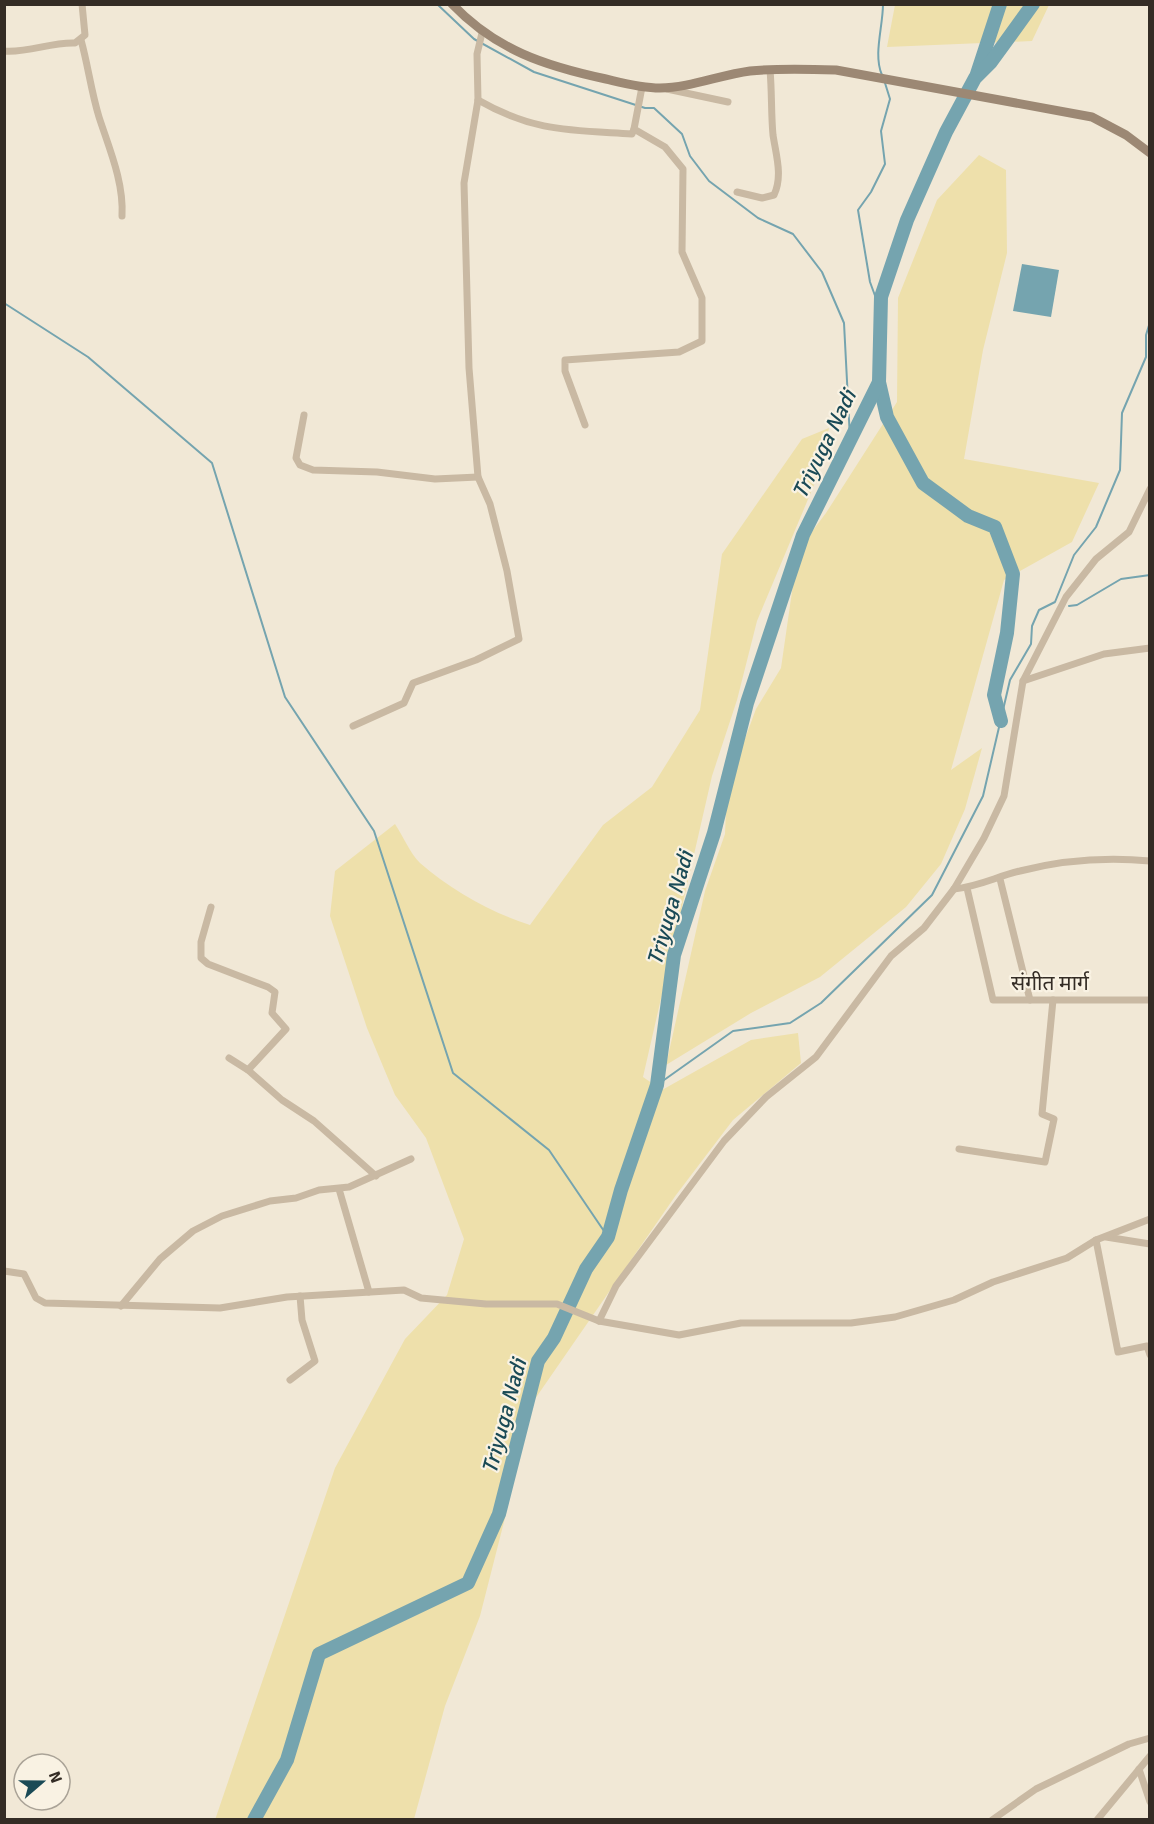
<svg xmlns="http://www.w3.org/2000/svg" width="1154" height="1824" viewBox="0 0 1154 1824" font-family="Signika,'Noto Sans Devanagari',sans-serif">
	<rect width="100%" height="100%" fill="#f1e8d6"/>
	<g fill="#eee0ab">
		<path d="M895,5V4L1049,5L1032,41L887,47Z"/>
		<path d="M979,155L1006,170L1007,253L983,350L964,459L1099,483L1072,542L1004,580L951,770L982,748L965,809L941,864L906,907L820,977L751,1013L666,1065L705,891L725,834L727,787L756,709L781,668L798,550L826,513L897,402L898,298L937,200Z"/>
		<path d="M829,428L819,473L757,621L737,700L712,776L643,1077L662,1090L751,1040L798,1033L801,1063L733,1120L676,1195L517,1425L506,1514L480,1616L445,1706L414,1819L215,1820L335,1468L405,1339L447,1295L464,1239L426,1138L395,1095L367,1028L330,916L335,871L395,824C403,836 410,853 420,863C451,890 492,913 530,925L603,825L652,787L700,710L722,554L802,439Z"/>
	</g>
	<path fill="#75a4af" d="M1022,264L1059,270L1051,317L1013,311Z"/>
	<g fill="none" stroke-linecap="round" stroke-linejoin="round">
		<g stroke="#75a4af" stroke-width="2">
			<path d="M437,4L474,39L534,72L645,108H654L682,134L690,156L709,181L758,218L793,234L822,272L844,323L850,439"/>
			<path d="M882,75C873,55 883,27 883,4"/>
			<path d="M4,303L88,357L212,463L285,697L374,831L453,1073L549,1150L608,1237"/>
			<path d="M881,312L870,282L858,210L871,192L885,164L881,131L890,99L885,83"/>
			<path d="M1069,606L1077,605L1121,579L1150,575"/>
			<path d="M657,1085L733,1031L790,1023L821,1003L932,895L983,796L1010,680L1031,644L1032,626L1039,610L1055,602L1074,555L1096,527L1120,470L1122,413L1146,357V335L1150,322"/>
		</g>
		<g stroke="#75a4af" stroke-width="14">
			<path d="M977,74L1000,4"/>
			<path d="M879,382L887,417L923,483L968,516L995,527L1013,574L1007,633L994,695L1001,721"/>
			<path d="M254,1820L287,1760L319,1654L468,1583L499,1514L538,1361L554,1338L586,1269L608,1237L621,1190L657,1085L674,955L714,833L747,703L803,535L879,382L881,297L907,220L946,132L975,78L991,62L1033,4"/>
		</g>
		<g stroke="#c9b9a3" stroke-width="7">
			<path d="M81,40C88,65 91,91 99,117C109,148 124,182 122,216"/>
			<path d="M4,51C29,53 50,42 75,43L85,35L82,4"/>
			<path d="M667,89L728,102"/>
			<path d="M478,100C534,132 569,130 632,134L634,129"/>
			<path d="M737,192L762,198L774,195C783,176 776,155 773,135C771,114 772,92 770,70"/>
			<path d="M304,415L296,458L300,465L313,470L377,472L435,479L478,477"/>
			<path d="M585,425L565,371V360L679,352L702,341V298L682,252L683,169L665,147L634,129L642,87"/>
			<path d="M1023,681L1104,654L1150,648"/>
			<path d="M353,726L404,703L413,683L476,660L519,639L507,571L490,504L478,477L469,368L464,183L478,100L477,54L482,33"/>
			<path d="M1000,879L1030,1000"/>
			<path d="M967,888L993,1000H1150"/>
			<path d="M954,889C978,887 998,876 1020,871C1063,860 1106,857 1150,861"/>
			<path d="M211,907L201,942V958L208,964L268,987L275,992L272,1013L286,1029L248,1070"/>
			<path d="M229,1058L248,1070L282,1100L314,1121L376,1176"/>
			<path d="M959,1149L1045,1162L1054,1119L1042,1114L1053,1000"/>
			<path d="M339,1189L369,1292"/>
			<path d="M1106,1237L1150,1244"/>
			<path d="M1096,1240L1118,1352L1147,1346L1150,1355"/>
			<path d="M4,1271L24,1274L36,1298L45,1303L220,1308L287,1297L404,1290L421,1298L486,1304H557L599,1321L679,1335L741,1323H851L895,1317L954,1300L993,1282L1067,1258L1096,1240L1150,1219"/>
			<path d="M121,1306L160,1259L193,1231L222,1216L270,1201L296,1198L319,1190L349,1187L411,1159"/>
			<path d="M599,1321L616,1286L724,1141L766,1097L816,1057L891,956L924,928L954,889L984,838L1004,796L1023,681L1066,597L1096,559L1129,532L1150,489"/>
			<path d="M290,1380L315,1361L302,1320L300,1296"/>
			<path d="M1139,1769L1150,1802"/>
			<path d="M992,1820L1036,1789L1129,1744L1150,1738"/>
			<path d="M1097,1820L1150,1756"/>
		</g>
		<path stroke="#9c8874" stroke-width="9" d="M452,4C496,50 545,66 606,79C623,83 641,88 660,88C689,88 720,75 750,71C778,68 808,69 836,70L1092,117L1126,135L1150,153"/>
	</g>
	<g text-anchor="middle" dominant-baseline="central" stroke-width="4.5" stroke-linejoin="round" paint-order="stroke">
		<g font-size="21" fill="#342c25" stroke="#f9f2e3">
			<text x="1050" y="983">संगीत मार्ग</text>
		</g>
		<g font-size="22" font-style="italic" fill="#1a4a56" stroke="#f9f2e3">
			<text transform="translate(824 444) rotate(-64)">Triyuga Nadi</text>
			<text transform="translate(670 908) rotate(-74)">Triyuga Nadi</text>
			<text transform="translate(504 1416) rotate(-75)">Triyuga Nadi</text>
		</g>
	</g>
	<rect width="1154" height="1824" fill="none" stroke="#342c25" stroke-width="12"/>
	<g transform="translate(42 1782) rotate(70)"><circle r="28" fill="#f9f2e3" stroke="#aaa397" stroke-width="1.5"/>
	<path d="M0-4.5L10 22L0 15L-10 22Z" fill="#1a4a56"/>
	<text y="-9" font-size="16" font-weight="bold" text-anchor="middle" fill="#342c25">N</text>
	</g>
</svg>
